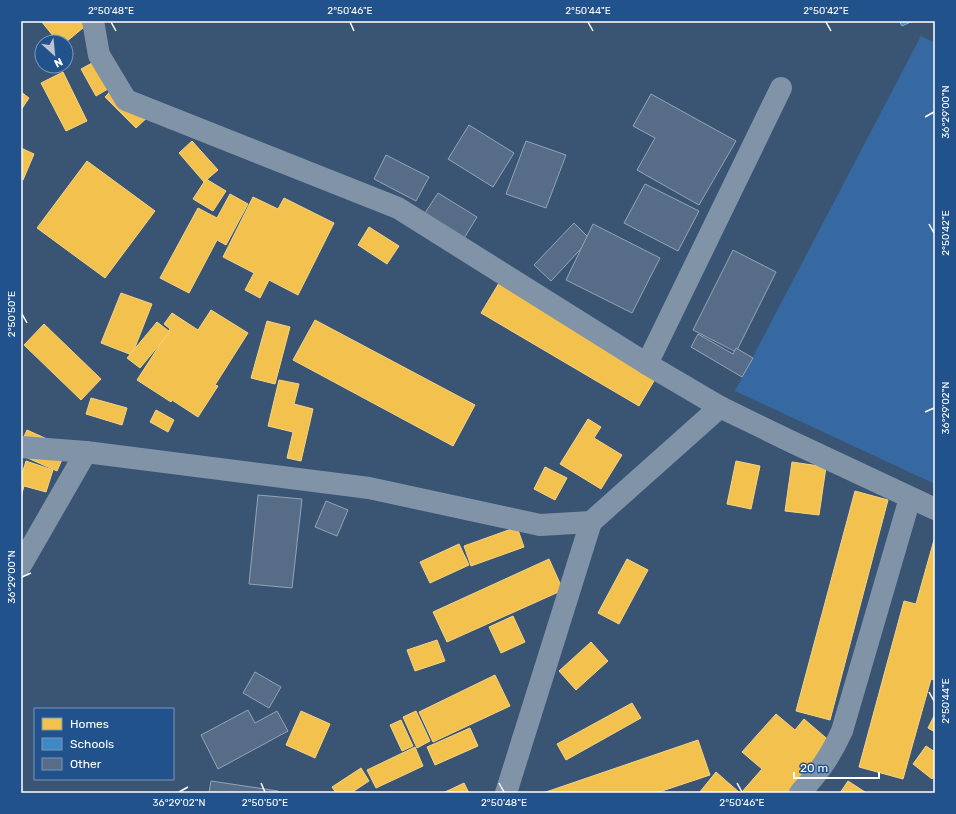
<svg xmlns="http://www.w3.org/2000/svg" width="956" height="814" viewBox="0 0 956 814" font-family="Rubik,sans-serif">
	<rect width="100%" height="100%" fill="#3a5474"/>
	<path fill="#3669a2" d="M921,36L935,43V484L735,391Z"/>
	<g fill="#f2c14e" stroke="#f6d483">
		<path d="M41,21H88L89,23L66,42H58Z"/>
		<path d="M103,57L118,83L96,96L81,69Z"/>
		<path d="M63,72L87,121L66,131L41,83Z"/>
		<path d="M119,82L151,114L136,128L105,97Z"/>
		<path d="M21,92L29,98L21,110Z"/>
		<path d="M192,141L218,170L204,182L179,153Z"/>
		<path d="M21,148L34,154L23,180L21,179Z"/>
		<path d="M87,161L155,211L105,278L37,228Z"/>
		<path d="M206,179L226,191L213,211L193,199Z"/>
		<path d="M230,194L248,204L226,245L217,240L189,293L160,278L198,208L217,218Z"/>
		<path d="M253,197L278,209L284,198L334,223L298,295L269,280L260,298L245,290L254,273L223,257Z"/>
		<path d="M369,227L399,246L387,264L358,245Z"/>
		<path d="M505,273L663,366L639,406L481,313Z"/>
		<path d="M121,293L152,304L132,355L101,343Z"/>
		<path d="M211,310L248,333L215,385L218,386L198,417L172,400L171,402L137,380L170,329L164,324L172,313L198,330Z"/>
		<path d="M315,320L475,405L453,446L293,360Z"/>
		<path d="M267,321L290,327L275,384L251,378Z"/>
		<path d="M157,322L170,332L140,368L127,358Z"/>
		<path d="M44,324L101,379L81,400L24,345Z"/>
		<path d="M279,380L299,384L294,404L313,409L301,461L287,458L293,432L268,426Z"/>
		<path d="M91,398L127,408L122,425L86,414Z"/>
		<path d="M156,410L174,420L168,432L150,422Z"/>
		<path d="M588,419L601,427L594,438L622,455L601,489L560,464Z"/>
		<path d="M27,430L67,448L57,471L21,455V443Z"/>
		<path d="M26,461L53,470L46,492L24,486L21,497V477Z"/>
		<path d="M736,461L760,466L751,509L727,504Z"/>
		<path d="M792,462L826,467L819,515L785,511Z"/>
		<path d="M545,467L567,478L555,500L534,489Z"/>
		<path d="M855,491L888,500L830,720L796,711Z"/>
		<path d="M517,527L524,547L471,566L464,546Z"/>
		<path d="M934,540H935V680L931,679L903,779L859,767L904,601L916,604Z"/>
		<path d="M459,544L469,565L430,583L420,562Z"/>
		<path d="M549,559L563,590L447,642L433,612Z"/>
		<path d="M627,559L648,570L619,624L598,613Z"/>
		<path d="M513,616L525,642L501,653L489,627Z"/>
		<path d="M437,640L445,661L415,671L407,650Z"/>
		<path d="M591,642L608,661L576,690L559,671Z"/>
		<path d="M495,675L510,706L433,742L419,712Z"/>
		<path d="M632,703L641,718L566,760L557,744Z"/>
		<path d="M301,711L330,724L315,758L286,745Z"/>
		<path d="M416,711L430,741L417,748L403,717Z"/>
		<path d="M776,714L795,730L804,719L832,743L788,793H741L762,769L742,752Z"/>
		<path d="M935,714V732L928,728Z"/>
		<path d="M401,720L413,746L402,751L390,725Z"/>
		<path d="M470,728L478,746L435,765L427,747Z"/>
		<path d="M698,740L710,775L656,793H543Z"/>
		<path d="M926,746L935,752V775L932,779L913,764Z"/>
		<path d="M415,747L423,766L376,788L367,770Z"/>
		<path d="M361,768L369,781L351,793H336L332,787Z"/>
		<path d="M716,772L740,793H699Z"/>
		<path d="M848,781L865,792V793H840Z"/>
		<path d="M464,783L469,793H443Z"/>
	</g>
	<path fill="#3f88c5" stroke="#79acd6" d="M899,21H913L902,26Z"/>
	<g fill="#576c86" stroke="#95a4b6">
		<path d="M651,94L736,141L699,205L637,170L655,138L633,126Z"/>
		<path d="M469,125L514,153L493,187L448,159Z"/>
		<path d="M526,141L566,155L546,208L506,194Z"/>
		<path d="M386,155L429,177L416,201L374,179Z"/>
		<path d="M645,184L699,211L678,251L624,223Z"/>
		<path d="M438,193L477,217L463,240L423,216Z"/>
		<path d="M574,223L590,239L551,281L534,265Z"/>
		<path d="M593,224L660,258L632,313L566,280Z"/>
		<path d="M733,250L776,272L736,352L693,330Z"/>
		<path d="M698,334L733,354L736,348L753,358L742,377L691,347Z"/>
		<path d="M258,495L302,499L292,588L249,584Z"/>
		<path d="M326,501L348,510L337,536L315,527Z"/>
		<path d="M255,672L281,687L269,708L243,693Z"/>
		<path d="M248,710L255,723L277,711L288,731L218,769L201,735Z"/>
		<path d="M211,781L278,791V793H209Z"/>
	</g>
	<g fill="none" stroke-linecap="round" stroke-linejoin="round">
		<g stroke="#8193a7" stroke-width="22">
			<path d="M93,21L99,55L126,100L398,208L647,364L720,407"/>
			<path d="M647,364L781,88"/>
			<path d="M21,447L86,452L369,488L540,525L591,522L720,407L792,442L935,509"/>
			<path d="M21,565L86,452"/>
			<path d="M506,793L591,522"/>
			<path d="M800,793C819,772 830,757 842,731L910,498"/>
		</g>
	</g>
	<path fill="none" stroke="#fff" stroke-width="1.5" d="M111,22L116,31M350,22L354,31M588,22L593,31M826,22L831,31M925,117L934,112M929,224L934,233M22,314L27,323M925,412L934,408M22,577L31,573M929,692L934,701M261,783L265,792M499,783L504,792M737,783L742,792M179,792L188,787"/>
	<rect width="956" height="814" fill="none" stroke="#21528c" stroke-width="44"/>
	<rect x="34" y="708" width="140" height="72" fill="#21528c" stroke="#7a97ba"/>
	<rect x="42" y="718" width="20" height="12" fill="#f2c14e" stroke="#7a97ba"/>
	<text x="70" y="728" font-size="12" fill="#ffffff">Homes</text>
	<rect x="42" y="738" width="20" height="12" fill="#3f88c5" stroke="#7a97ba"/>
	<text x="70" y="748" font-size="12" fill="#ffffff">Schools</text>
	<rect x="42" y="758" width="20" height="12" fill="#576c86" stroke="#7a97ba"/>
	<text x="70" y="768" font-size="12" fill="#ffffff">Other</text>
	<g transform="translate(54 54) rotate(153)"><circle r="19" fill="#21528c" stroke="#7a97ba"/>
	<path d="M0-3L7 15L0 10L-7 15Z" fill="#bac3ce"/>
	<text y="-6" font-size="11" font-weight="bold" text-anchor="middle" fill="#ffffff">N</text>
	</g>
	<path d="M794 772v6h85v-6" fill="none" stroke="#ffffff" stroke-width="2"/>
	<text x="800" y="772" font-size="12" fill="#ffffff" stroke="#21528c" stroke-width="3" paint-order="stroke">20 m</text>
	<rect x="22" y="22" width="912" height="770" fill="none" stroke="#fff" stroke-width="1.5"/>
	<g font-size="10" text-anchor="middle" fill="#fff">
		<text x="111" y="14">2°50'48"E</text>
		<text x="350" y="14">2°50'46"E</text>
		<text x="588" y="14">2°50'44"E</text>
		<text x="826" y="14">2°50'42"E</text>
		<text transform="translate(945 112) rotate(-90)" y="4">36°29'00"N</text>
		<text transform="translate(945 233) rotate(-90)" y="4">2°50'42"E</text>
		<text transform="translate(11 314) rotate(-90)" y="4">2°50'50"E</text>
		<text transform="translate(945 408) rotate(-90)" y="4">36°29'02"N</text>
		<text transform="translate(11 577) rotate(-90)" y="4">36°29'00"N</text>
		<text transform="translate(945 701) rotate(-90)" y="4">2°50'44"E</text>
		<text x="179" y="806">36°29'02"N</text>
		<text x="265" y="806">2°50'50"E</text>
		<text x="504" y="806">2°50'48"E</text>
		<text x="742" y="806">2°50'46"E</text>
	</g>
</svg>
